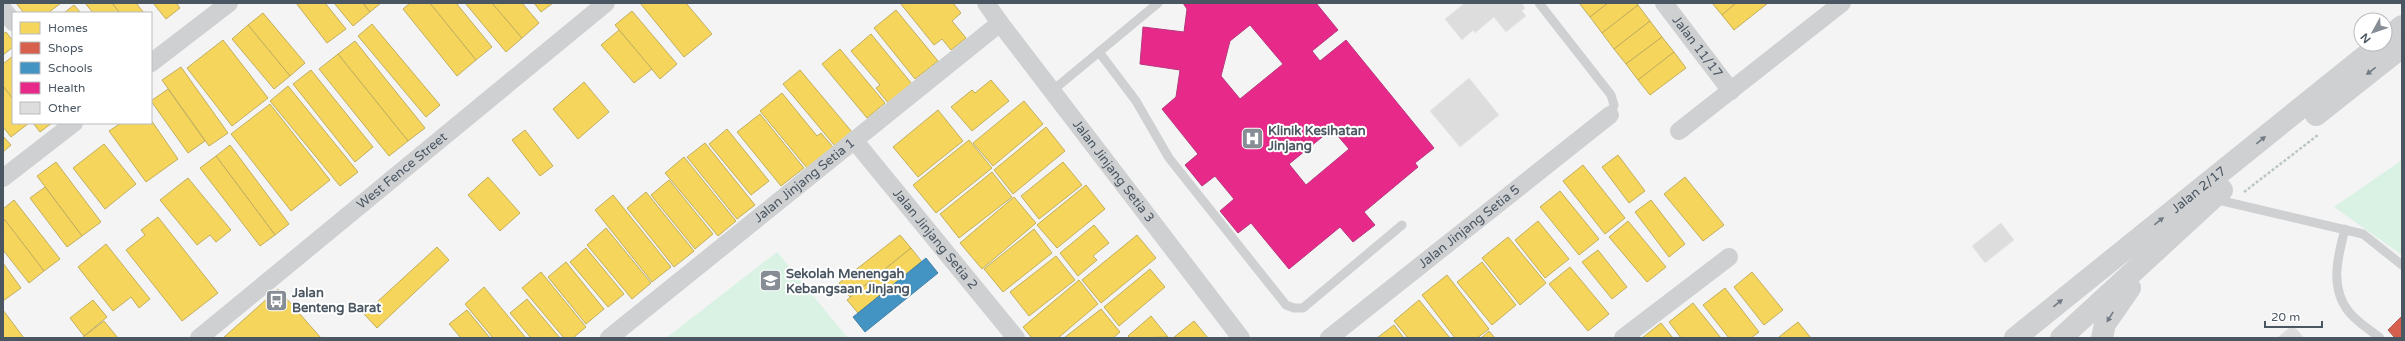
<svg xmlns="http://www.w3.org/2000/svg" width="2405" height="341" viewBox="0 0 2405 341" font-family="'Varela Round',sans-serif">
	<rect width="100%" height="100%" fill="#f4f4f4"/>
	<g fill="#d9f2e3">
		<path d="M2402,160V255L2334,207Z"/>
		<path d="M777,252L848,338H666Z"/>
	</g>
	<g fill="#f6d55c" stroke="#c2af5e">
		<path d="M16,3H61L48,13H24Z"/>
		<path d="M85,3H112L120,13H93Z"/>
		<path d="M112,3H136L144,13H120Z"/>
		<path d="M153,3H176L180,8L166,19Z"/>
		<path d="M296,3H325L346,29L327,43Z"/>
		<path d="M334,3H363L370,12L353,26Z"/>
		<path d="M363,3H381L370,12Z"/>
		<path d="M410,3H430L476,60L457,76L403,9Z"/>
		<path d="M430,3H456L492,47L476,60Z"/>
		<path d="M465,3H492L522,38L506,52Z"/>
		<path d="M492,3H522L539,23L522,38Z"/>
		<path d="M534,3H553L541,12Z"/>
		<path d="M640,3H686L712,34L684,57Z"/>
		<path d="M900,3H953L961,13L952,21L966,38L951,50L942,39L934,45Z"/>
		<path d="M1579,3H1608L1590,17Z"/>
		<path d="M1608,3H1636L1638,5L1602,33L1590,17Z"/>
		<path d="M1712,3H1736L1722,15Z"/>
		<path d="M1736,3H1768L1734,30L1722,15Z"/>
		<path d="M74,5L81,13H64Z"/>
		<path d="M1638,5L1650,21L1614,49L1602,33Z"/>
		<path d="M896,10L938,61L915,79L874,28Z"/>
		<path d="M632,11L677,64L660,79L615,25Z"/>
		<path d="M263,13L305,63L290,76L248,25Z"/>
		<path d="M1650,21L1662,37L1626,64L1614,49Z"/>
		<path d="M372,24L440,105L426,117L358,36Z"/>
		<path d="M248,25L290,76L274,89L232,39Z"/>
		<path d="M619,30L652,69L634,83L601,45Z"/>
		<path d="M6,32L13,41V47L3,55V34Z"/>
		<path d="M871,34L912,84L889,104L876,88L880,85L851,51Z"/>
		<path d="M1662,37L1674,52L1638,80L1626,64Z"/>
		<path d="M223,40L268,98L232,126L187,68Z"/>
		<path d="M355,41L425,128L408,141L338,54Z"/>
		<path d="M840,49L885,103L867,118L822,64Z"/>
		<path d="M1674,52L1686,68L1650,95L1638,80Z"/>
		<path d="M338,54L408,141L389,156L319,69Z"/>
		<path d="M13,56V99L3,86V64Z"/>
		<path d="M181,67L228,133L209,146L162,80Z"/>
		<path d="M311,70L373,147L355,162L293,84Z"/>
		<path d="M800,70L852,132L835,146L783,84Z"/>
		<path d="M991,80L1009,101L972,131L951,107L972,90L975,93Z"/>
		<path d="M584,82L609,112L578,139L553,109Z"/>
		<path d="M3,86L13,99V123H29L11,137L3,127Z"/>
		<path d="M288,86L358,172L340,186L270,101Z"/>
		<path d="M168,89L205,141L188,153L151,101Z"/>
		<path d="M782,93L817,136L821,133L833,147L807,168L760,111Z"/>
		<path d="M1024,101L1043,124L993,166L973,143Z"/>
		<path d="M270,104L330,180L291,211L231,134Z"/>
		<path d="M938,110L963,141L918,177L893,147Z"/>
		<path d="M760,114L804,168L781,186L737,132Z"/>
		<path d="M151,120L178,159L146,182L109,131L121,123H151Z"/>
		<path d="M33,123H52L40,132Z"/>
		<path d="M1046,127L1065,151L1013,194L994,170Z"/>
		<path d="M727,129L769,181L751,195L709,144Z"/>
		<path d="M525,130L553,166L540,176L512,140Z"/>
		<path d="M3,136L11,145L3,152Z"/>
		<path d="M969,140L992,168L936,213L913,185Z"/>
		<path d="M705,143L755,205L737,219L687,157Z"/>
		<path d="M104,144L136,184L105,209L73,168Z"/>
		<path d="M230,145L289,224L275,235L216,156Z"/>
		<path d="M1618,155L1645,191L1629,203L1602,167Z"/>
		<path d="M216,156L275,235L260,246L200,168Z"/>
		<path d="M684,157L736,221L718,236L665,173Z"/>
		<path d="M56,162L101,222L82,236L37,176Z"/>
		<path d="M1063,162L1082,185L1039,219L1021,196Z"/>
		<path d="M1583,165L1625,218L1605,234L1563,181Z"/>
		<path d="M992,172L1012,197L959,238L940,214Z"/>
		<path d="M488,177L520,213L500,231L468,195Z"/>
		<path d="M1685,177L1724,225L1703,241L1664,194Z"/>
		<path d="M188,178L231,230L216,242L210,235L197,245L160,200Z"/>
		<path d="M669,180L713,234L695,249L651,195Z"/>
		<path d="M1086,185L1105,209L1057,248L1037,225Z"/>
		<path d="M45,187L82,236L67,247L30,198Z"/>
		<path d="M1560,191L1599,239L1579,255L1540,207Z"/>
		<path d="M646,192L694,251L674,267L627,208Z"/>
		<path d="M613,195L671,267L652,282L595,210Z"/>
		<path d="M1014,197L1036,223L982,269L960,243Z"/>
		<path d="M14,200L60,259L44,271L3,218V209Z"/>
		<path d="M1651,200L1685,244L1669,257L1635,212Z"/>
		<path d="M158,217L218,293L182,321L126,250L145,235L141,230Z"/>
		<path d="M5,220L44,271L29,283L3,250V222Z"/>
		<path d="M1538,221L1569,259L1545,278L1515,240Z"/>
		<path d="M1628,221L1666,267L1647,282L1609,237Z"/>
		<path d="M1094,225L1109,243L1093,256L1097,260L1078,276L1060,253Z"/>
		<path d="M606,228L651,283L632,299L587,245Z"/>
		<path d="M1034,229L1052,253L1003,292L984,269Z"/>
		<path d="M900,235L911,248L850,297L839,283Z"/>
		<path d="M1137,235L1156,258L1101,303L1082,280Z"/>
		<path d="M1508,237L1546,283L1520,305L1482,258Z"/>
		<path d="M106,244L150,299L139,308L131,297L113,311L78,267Z"/>
		<path d="M437,247L449,260L377,328L364,314Z"/>
		<path d="M586,248L624,294L608,307L570,262Z"/>
		<path d="M911,248L922,262L858,313L847,300Z"/>
		<path d="M1598,250L1627,287L1612,299L1582,262Z"/>
		<path d="M1056,256L1075,280L1029,316L1010,292Z"/>
		<path d="M566,262L604,309L586,324L548,277Z"/>
		<path d="M1482,262L1516,305L1492,325L1457,282Z"/>
		<path d="M3,263L21,288L3,301Z"/>
		<path d="M1570,267L1609,314L1588,331L1549,284Z"/>
		<path d="M1150,269L1165,287L1119,326L1104,307Z"/>
		<path d="M541,272L586,327L573,338H564L522,288Z"/>
		<path d="M1752,272L1783,310L1764,325L1734,287Z"/>
		<path d="M1447,275L1489,329L1477,338H1455L1422,295Z"/>
		<path d="M1079,280L1098,304L1058,338H1032L1023,327Z"/>
		<path d="M484,287L526,338H493L465,304Z"/>
		<path d="M1725,288L1759,332L1751,338H1729L1703,305Z"/>
		<path d="M278,289L321,338H223Z"/>
		<path d="M527,299L560,338H531L510,313Z"/>
		<path d="M93,300L107,317L84,336L70,318Z"/>
		<path d="M1419,300L1450,338H1408L1394,321Z"/>
		<path d="M1693,303L1721,338H1681L1669,322Z"/>
		<path d="M1101,309L1120,332L1113,338H1064Z"/>
		<path d="M3,310L24,338H3Z"/>
		<path d="M467,310L490,338H461L449,324Z"/>
		<path d="M1151,316L1168,337L1130,338L1128,336Z"/>
		<path d="M104,321L118,338H82Z"/>
		<path d="M1194,321L1208,338H1173Z"/>
		<path d="M1798,322L1811,338H1780L1779,337Z"/>
		<path d="M1661,323L1673,338H1642Z"/>
		<path d="M1394,325L1404,338H1377Z"/>
		<path d="M1489,331L1495,338H1481Z"/>
	</g>
	<path fill="#d6604d" stroke="#ac5d53" d="M2402,316V338H2395L2388,330Z"/>
	<path fill="#4393c3" stroke="#4581a6" d="M926,258L938,273L865,332L853,317Z"/>
	<path fill="#e7298a" stroke="#b8367e" fill-rule="evenodd" d="M1183,3H1316L1338,30L1312,51L1320,61L1346,40L1434,148L1415,163L1418,167L1364,212L1375,225L1353,242L1340,227L1289,269L1251,223L1238,233L1220,211L1234,199L1215,176L1202,186L1185,165L1198,154L1162,109L1176,97L1180,70L1140,64L1143,27L1184,32L1187,9ZM1250,25L1283,64L1240,99L1221,76L1230,41ZM1332,129L1349,149L1306,185L1289,164Z"/>
	<g fill="#ddddde" stroke="#e5e6e7">
		<path d="M1465,3H1521L1525,8L1522,11L1526,16L1506,32L1494,17L1475,33L1473,30L1462,40L1445,19Z"/>
		<path d="M1469,78L1499,115L1460,147L1430,111Z"/>
		<path d="M2001,223L2014,240L1985,263L1972,246Z"/>
		<path d="M2293,325L2304,338H2277Z"/>
	</g>
	<g fill="none" stroke-linecap="round" stroke-linejoin="round">
		<path stroke="#bcc7c4" stroke-width="2.5" stroke-dasharray="3 2" stroke-linecap="butt" d="M2244,192L2318,135"/>
		<g stroke="#ced0d2" stroke-width="9">
			<path d="M1539,3L1611,95L1614,105L1610,115"/>
			<path d="M1099,52L1136,101L1169,158L1286,305L1294,308H1303L1402,225"/>
			<path d="M1052,91L1158,3"/>
			<path d="M2214,199L2363,234L2402,265"/>
			<path d="M2345,229C2338,256 2329,287 2349,312C2357,322 2370,330 2380,338"/>
		</g>
		<g stroke="#ced0d2" stroke-width="18">
			<path id="s1" d="M986,3L1000,23L1241,338"/>
			<path id="s2" d="M1664,3L1731,91"/>
			<path d="M3,9L13,22"/>
			<path d="M151,63L229,3"/>
			<path d="M1679,131L1842,3"/>
			<path id="s3" d="M854,140L1016,338"/>
			<path d="M3,178L74,123"/>
			<path id="s4" d="M199,338L606,3"/>
			<path id="s5" d="M609,338L1000,23"/>
			<path id="s6" d="M1329,338L1610,115"/>
			<path d="M1623,338L1729,257"/>
		</g>
		<g stroke="#ced0d2" stroke-width="22">
			<path d="M2385,40L2402,26"/>
			<path d="M2316,115L2402,47"/>
			<path id="s7" d="M2015,338L2380,44"/>
			<path d="M2061,338L2222,190"/>
			<path d="M2102,338L2105,324L2130,288"/>
		</g>
	</g>
	<defs><path id="oneway-solid" d="M-6-.8H1V-3.2L6.5 0L1 3.2V.8H-6Z"/></defs>
	<g fill="#727b83">
		<use href="#oneway-solid" transform="translate(2371 71) rotate(142)"/>
		<use href="#oneway-solid" transform="translate(2261 140) rotate(-39)"/>
		<use href="#oneway-solid" transform="translate(2159 221) rotate(-39)"/>
		<use href="#oneway-solid" transform="translate(2058 303) rotate(-39)"/>
		<use href="#oneway-solid" transform="translate(2110 317) rotate(122)"/>
	</g>
	<defs>
		<symbol id="hospital-square" viewBox="-11 -11 22 22"><rect x="-9" y="-9" width="18" height="18" rx="4" fill="#868d94" stroke="#fff"/><path d="M-5-5h3v3.5h4V-5h3V5h-3V1.5h-4V5h-3Z" fill="#fff"/></symbol>
		<symbol id="school-square" viewBox="-11 -11 22 22"><rect x="-9" y="-9" width="18" height="18" rx="4" fill="#868d94" stroke="#fff"/><path d="M0-5L7-2L0 1L-7-2ZM-4 1L0 2.5L4 1V4Q0 6-4 4Z" fill="#fff"/></symbol>
		<symbol id="bus-square" viewBox="-11 -11 22 22"><rect x="-9" y="-9" width="18" height="18" rx="4" fill="#868d94" stroke="#fff"/><path d="M-5-6H5V4H4V6H2V4H-2V6H-4V4H-5ZM-3.5-4V0h7V-4ZM-3.5 1.2v1.5H-2V1.2ZM2 1.2v1.5H3.5V1.2Z" fill="#fff"/></symbol>
	</defs>
	<g fill-rule="evenodd">
		<use href="#hospital-square" x="1240" y="126" width="25" height="25"/>
		<use href="#school-square" x="758" y="268" width="25" height="25"/>
		<use href="#bus-square" x="264" y="288" width="25" height="25"/>
	</g>
	<g text-anchor="middle" dominant-baseline="central" stroke-width="4" stroke-linejoin="round" paint-order="stroke">
		<g font-size="13" fill="#4a5661" stroke="#fff">
			<text stroke="none"><textPath href="#s2" startOffset="55">Jalan 11/17</textPath></text>
			<text stroke="none"><textPath href="#s4" startOffset="263">West Fence Street</textPath></text>
			<text stroke="none"><textPath href="#s1" startOffset="211">Jalan Jinjang Setia 3</textPath></text>
			<text stroke="none"><textPath href="#s5" startOffset="251">Jalan Jinjang Setia 1</textPath></text>
			<text stroke="none"><textPath href="#s7" startOffset="236">Jalan 2/17</textPath></text>
			<text stroke="none"><textPath href="#s6" startOffset="179">Jalan Jinjang Setia 5</textPath></text>
			<text stroke="none"><textPath href="#s3" startOffset="128">Jalan Jinjang Setia 2</textPath></text>
		</g>
		<g font-size="13" font-weight="bold" fill="#4a5661" stroke="#fff" text-anchor="start">
			<text x="1268" y="131">Klinik Kesihatan<tspan x="1268" dy="15">Jinjang</tspan></text>
			<text x="786" y="274">Sekolah Menengah<tspan x="786" dy="15">Kebangsaan Jinjang</tspan></text>
			<text x="292" y="293">Jalan<tspan x="292" dy="15">Benteng Barat</tspan></text>
		</g>
	</g>
	<rect width="2405" height="341" fill="none" stroke="#4a5661" stroke-width="8"/>
	<rect x="12" y="12" width="140" height="112" fill="#ffffff" stroke="#b7bbc0"/>
	<rect x="20" y="22" width="20" height="12" fill="#f6d55c" stroke="#b7bbc0"/>
	<text x="48" y="32" font-size="12" fill="#4a5661">Homes</text>
	<rect x="20" y="42" width="20" height="12" fill="#d6604d" stroke="#b7bbc0"/>
	<text x="48" y="52" font-size="12" fill="#4a5661">Shops</text>
	<rect x="20" y="62" width="20" height="12" fill="#4393c3" stroke="#b7bbc0"/>
	<text x="48" y="72" font-size="12" fill="#4a5661">Schools</text>
	<rect x="20" y="82" width="20" height="12" fill="#e7298a" stroke="#b7bbc0"/>
	<text x="48" y="92" font-size="12" fill="#4a5661">Health</text>
	<rect x="20" y="102" width="20" height="12" fill="#ddddde" stroke="#b7bbc0"/>
	<text x="48" y="112" font-size="12" fill="#4a5661">Other</text>
	<g transform="translate(2373 32) rotate(230)"><circle r="19" fill="#ffffff" stroke="#b7bbc0"/>
	<path d="M0-3L7 15L0 10L-7 15Z" fill="#868d94"/>
	<text y="-6" font-size="11" font-weight="bold" text-anchor="middle" fill="#4a5661">N</text>
	</g>
	<path d="M2265 321v6h57v-6" fill="none" stroke="#4a5661" stroke-width="2"/>
	<text x="2271" y="321" font-size="12" fill="#4a5661" stroke="#ffffff" stroke-width="3" paint-order="stroke">20 m</text>
</svg>
